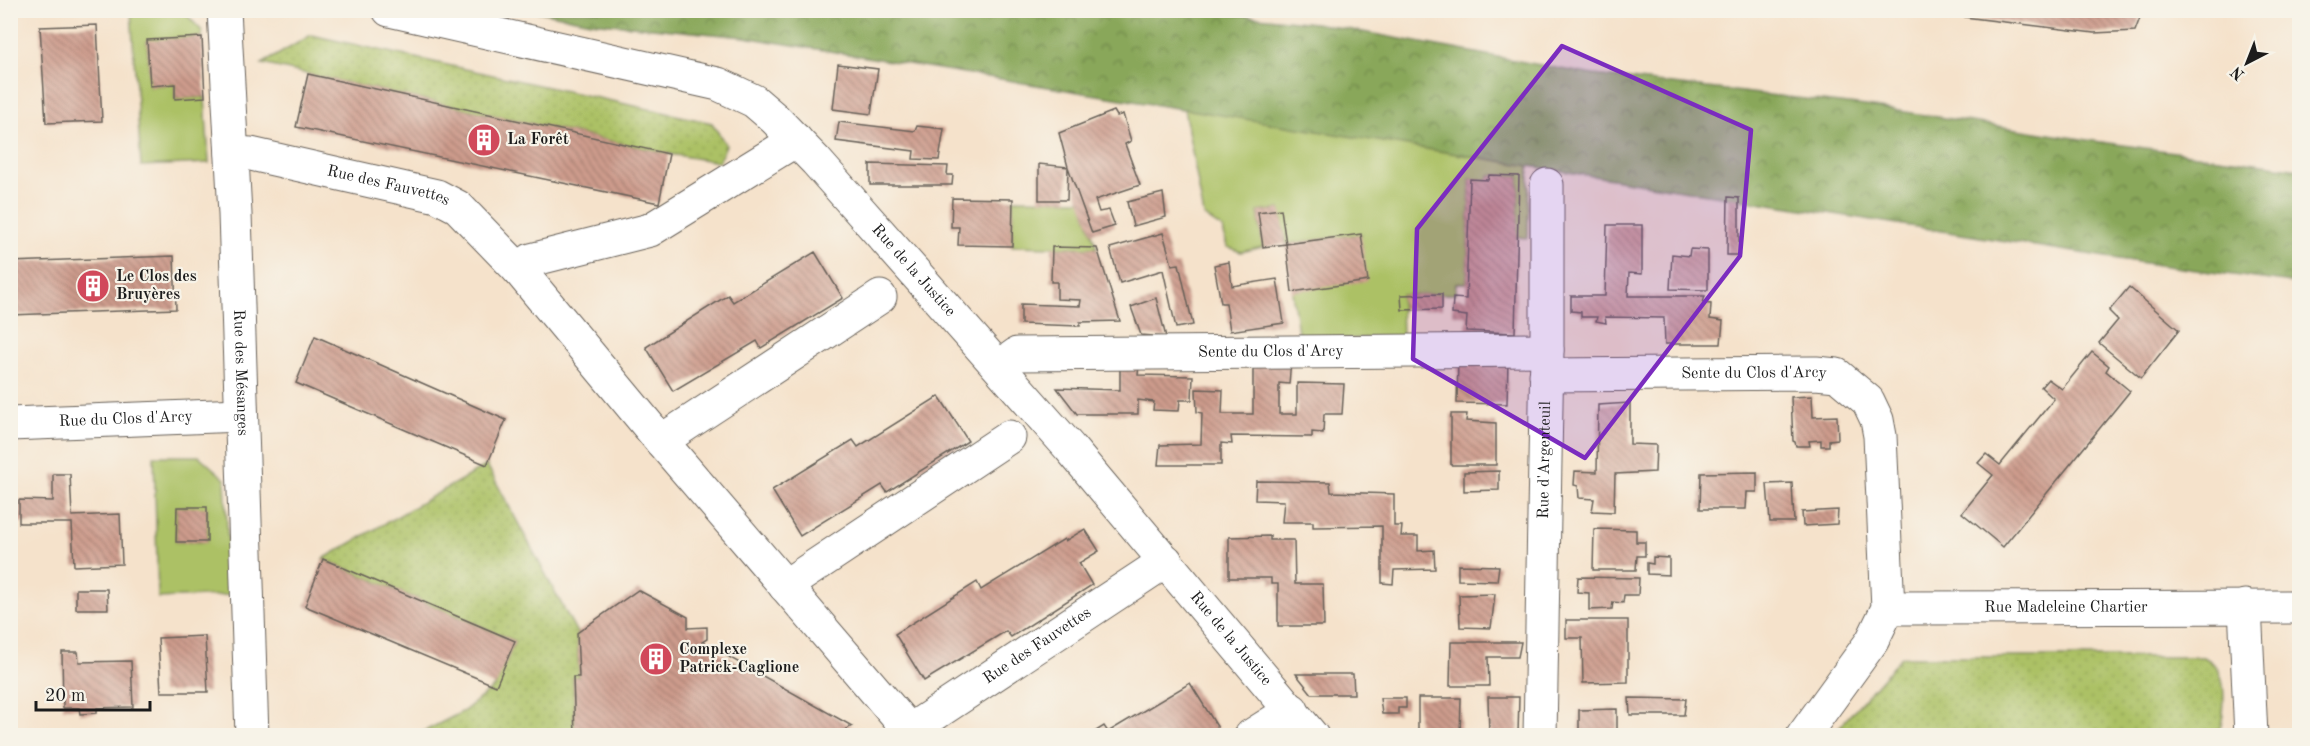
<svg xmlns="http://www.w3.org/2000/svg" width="2310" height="746" viewBox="0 0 2310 746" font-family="'Old Standard TT',serif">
	<defs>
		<pattern id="grass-dots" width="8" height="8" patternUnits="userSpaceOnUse" patternTransform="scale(1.5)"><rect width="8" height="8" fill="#acc165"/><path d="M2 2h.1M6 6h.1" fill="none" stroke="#93a557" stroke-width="1.8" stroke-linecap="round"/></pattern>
		<pattern id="forest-crowns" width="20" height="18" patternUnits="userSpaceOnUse" patternTransform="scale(1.5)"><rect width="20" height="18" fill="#89a75a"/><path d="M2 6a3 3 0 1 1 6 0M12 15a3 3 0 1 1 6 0" fill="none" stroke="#6f874a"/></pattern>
		<pattern id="building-back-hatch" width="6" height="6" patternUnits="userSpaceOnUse" patternTransform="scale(1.5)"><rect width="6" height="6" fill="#cd9b8c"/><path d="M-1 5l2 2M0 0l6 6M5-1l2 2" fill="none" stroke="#a67e72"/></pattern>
	</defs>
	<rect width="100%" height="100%" fill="#f7f3e8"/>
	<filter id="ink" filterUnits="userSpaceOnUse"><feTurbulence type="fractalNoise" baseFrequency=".0167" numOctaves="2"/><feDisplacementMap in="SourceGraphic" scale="12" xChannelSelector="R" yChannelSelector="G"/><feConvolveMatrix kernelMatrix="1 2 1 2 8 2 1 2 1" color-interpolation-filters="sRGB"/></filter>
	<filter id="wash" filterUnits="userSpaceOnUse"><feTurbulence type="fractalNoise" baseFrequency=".008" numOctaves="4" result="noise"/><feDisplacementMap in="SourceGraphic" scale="24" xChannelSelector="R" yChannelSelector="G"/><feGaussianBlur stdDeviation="1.35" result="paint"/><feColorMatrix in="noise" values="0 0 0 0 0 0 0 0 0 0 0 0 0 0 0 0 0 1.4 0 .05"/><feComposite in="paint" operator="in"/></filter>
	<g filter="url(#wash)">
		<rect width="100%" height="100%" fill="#f5e2cb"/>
		<g fill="url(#grass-dots)" stroke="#646e40" stroke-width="1.5">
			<path d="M311,35L712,123L726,145L719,162L669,154L262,64Z"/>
			<path d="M487,465L577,633L579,677H573L575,735H417L464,711L495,686L515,641L323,559Z"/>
			<path d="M1901,657H2204C2211,661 2217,666 2220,674C2226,687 2225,725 2216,736L1837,735L1836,731Z"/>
		</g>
		<path fill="url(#forest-crowns)" stroke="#52623b" stroke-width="1.5" d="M535,11H1201L1315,23L1594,75L1866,106L2101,142L2299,169V284L2144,263L1529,166L744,37L590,22Z"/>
		<g fill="#acc165" stroke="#646e40" stroke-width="1.5" fill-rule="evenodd">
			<path d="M131,11H183L202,31V37L147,41L150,86L175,84V99L205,97L209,163L141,166Z"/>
			<path d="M1184,109L1529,166L1528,238L1517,237L1519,176L1489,175L1488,180L1470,179L1467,283H1456L1455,294L1401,295L1402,338L1299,339L1292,292L1361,234L1286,244L1280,209L1258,212L1263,247L1241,252L1227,247L1223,229L1204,216Z"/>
			<path d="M1013,199L1081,200L1097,248L1012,246Z"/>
			<path d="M154,456H199L225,479L230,595L158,598ZM177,507L207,508V542H176Z"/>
		</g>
		<g id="blocks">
			<g fill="url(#building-back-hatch)">
				<path d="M1966,10H2143L2135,31L2094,33L1965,17Z"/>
				<path d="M97,25L102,121L46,123L40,27Z"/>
				<path d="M202,37L205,97L175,99V84L150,86L147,40Z"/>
				<path d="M838,64L878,69L871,114L833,109Z"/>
				<path d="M308,74L669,154L659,203L296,127Z"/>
				<path d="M1114,111L1117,116L1123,114L1131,141L1125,144L1140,185L1095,200L1099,212L1109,210L1115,226L1092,233L1068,167L1067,200H1039V164L1068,167L1059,133Z"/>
				<path d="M839,122L915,131L917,126L944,129L939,160L913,159L914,151L836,141Z"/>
				<path d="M870,164L948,166L947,175H953L952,185H870Z"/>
				<path d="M1489,175L1519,176L1515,333L1466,331L1467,316L1452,314L1453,298L1466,299L1470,179L1488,180Z"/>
				<path d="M1163,193L1166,217L1133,226L1127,202Z"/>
				<path d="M1728,197L1739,198V255H1727Z"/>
				<path d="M952,198L1013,199L1012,246L958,245L959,227H951Z"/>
				<path d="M1281,209L1286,244L1263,247L1258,212Z"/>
				<path d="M1607,225H1642V274L1629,273L1628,296H1705L1703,303L1711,304L1710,319L1723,321L1721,344H1665L1664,318L1605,317L1606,323L1596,321L1597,317H1581V312L1571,311V296H1605Z"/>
				<path d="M1163,233L1172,265L1179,264L1193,325L1176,328L1163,270L1120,283L1110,248Z"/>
				<path d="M1361,234L1368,281L1292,292L1286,244Z"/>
				<path d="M1052,247L1097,248L1120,321L1080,322V326L1021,324V304L1080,306L1081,300L1057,299V282H1051Z"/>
				<path d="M1690,249L1708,250V290L1670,289L1672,254L1689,256Z"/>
				<path d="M815,252L843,298L761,348L757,341L673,391L646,347L728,295L733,302Z"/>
				<path d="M174,256L176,309L10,315V262Z"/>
				<path d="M1229,262L1232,286L1277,279L1284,323L1230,331L1226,303H1221L1214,265Z"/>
				<path d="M2129,287L2179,330L2141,378L2099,343L2118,320L2109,311Z"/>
				<path d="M1442,294V309L1402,310L1401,295Z"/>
				<path d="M1156,298L1166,337L1141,335L1131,307Z"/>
				<path d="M315,336L506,420L487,465L296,383Z"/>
				<path d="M2092,352L2109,366L2106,371L2130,391L2003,547L1962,513L1993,475L1978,463L1986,454L2000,465L2054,399L2041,387L2048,379L2062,389Z"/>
				<path d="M1458,359L1508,360L1507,404L1457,403Z"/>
				<path d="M1291,360L1289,384L1279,383V414H1297V383L1344,384L1342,414H1324L1323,433L1312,432V437L1231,436L1232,444L1221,443V465H1158L1160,445L1201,444L1202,413L1197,412L1196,389L1223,390L1222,414H1253V362Z"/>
				<path d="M1120,364H1139L1138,375L1193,376L1192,400H1180L1179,411L1153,410L1154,402L1138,400V414H1077L1057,388L1120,390Z"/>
				<path d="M939,396L968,441L887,492L882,485L800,536L772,490L853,440L858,447Z"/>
				<path d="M1812,396L1813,417L1837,416L1838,439L1829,440V446H1821V440L1809,441L1810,446H1796L1795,442L1793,441L1791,397Z"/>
				<path d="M1630,403V444L1656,445L1655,472L1615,474L1614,512L1592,511L1594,499L1579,498L1578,486L1574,485L1575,471L1597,472L1598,405Z"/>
				<path d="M1451,414H1467L1466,421L1496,423V465H1451Z"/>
				<path d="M1499,471V490L1464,491V472Z"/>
				<path d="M1757,472V492H1747L1746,509H1700L1701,473Z"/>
				<path d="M53,474H70L72,516L120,514L122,564L74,566L72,523H19V500L53,501Z"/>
				<path d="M1256,481L1330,482L1331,492L1394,494V526H1402L1401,536H1418V551L1434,550L1435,569L1394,570L1393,584L1382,583V526L1313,527V522H1282L1284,501L1255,500Z"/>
				<path d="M1792,483L1794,522H1770L1767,484Z"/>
				<path d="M177,507H207V542H176Z"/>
				<path d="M1838,510L1837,524L1803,526L1802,512Z"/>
				<path d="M1085,529L1099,551L1079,563L1092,585L1011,637L1006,631L924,681L895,634L977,582L981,590L1064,539L1065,541Z"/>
				<path d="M1594,529L1636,530V542H1645V556H1637L1636,570H1593Z"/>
				<path d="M1270,536V540H1294L1295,584H1323L1324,626H1278V584H1271V578H1229V537Z"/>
				<path d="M1653,557L1669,558V575L1647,574V563L1653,564Z"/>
				<path d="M323,559L515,641L496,686L305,606Z"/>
				<path d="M1458,565L1499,566L1497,581L1458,580Z"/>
				<path d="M1578,577L1639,578L1638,595H1624L1623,603L1613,602L1612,609L1589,610V593L1577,592Z"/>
				<path d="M76,589H107L108,609H76Z"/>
				<path d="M638,590L688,617V628L707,627V639L702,642L852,726L835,736H575L573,677H579L577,633Z"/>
				<path d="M1495,594L1491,628L1460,627L1459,595Z"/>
				<path d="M1566,620H1628V682L1583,683L1582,638H1566Z"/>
				<path d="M205,636L208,692H161L158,638Z"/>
				<path d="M1451,642H1521L1518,657H1488L1489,686H1450Z"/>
				<path d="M62,652H78L79,662L131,661L133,707L97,708V713L80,714L79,708H63Z"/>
				<path d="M1296,674H1353L1354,694H1312Z"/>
				<path d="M1190,683L1218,728L1205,736H1088L1104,726L1108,732Z"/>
				<path d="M1488,697H1519L1518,734H1489Z"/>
				<path d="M1380,698H1406V708H1398V714H1382Z"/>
				<path d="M1418,698H1461L1460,736H1418Z"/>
				<path d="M1629,698L1686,699L1684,715H1630Z"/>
				<path d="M1617,709V736H1579V710Z"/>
			</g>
		</g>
	</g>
	<g filter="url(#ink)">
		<use href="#blocks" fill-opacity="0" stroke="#686159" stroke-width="1.5"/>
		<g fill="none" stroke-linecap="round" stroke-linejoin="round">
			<defs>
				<g id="minor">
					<path id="s1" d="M224,10L235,214L252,736"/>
					<path id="s2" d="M389,10L718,84L754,101L775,119L816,161L1070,448L1312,736"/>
					<path id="s3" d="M232,153L251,154L437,196L458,207L519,270L661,441L914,736"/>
					<path d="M519,270L531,260L650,230L796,140"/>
					<path id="s4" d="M999,367L1017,354L1547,350"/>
					<path id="s5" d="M1546,375L1816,373L1837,375L1868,401L1877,420L1880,436L1888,608L1872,641L1803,736"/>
					<path id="s6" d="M10,424L241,415"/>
					<path d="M661,441L880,297"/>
					<path d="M785,586L1009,437"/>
					<path d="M2245,606L2251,736"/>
					<path id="s7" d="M1888,608L2300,607"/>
					<path id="s8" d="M909,731L1166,561"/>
					<path d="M1251,736L1292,710"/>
					<path id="s9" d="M1540,736L1547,350V185"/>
				</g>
			</defs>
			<use href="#minor" stroke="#686159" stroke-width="35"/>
			<use href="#minor" stroke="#fff" stroke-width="33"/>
		</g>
	</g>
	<path fill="#7b2cbf" fill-opacity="0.2" stroke="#7b2cbf" stroke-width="4.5" stroke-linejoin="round" d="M1562,46L1751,130L1740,256L1585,458L1413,359L1417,229Z"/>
	<defs>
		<symbol id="building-disc" viewBox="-11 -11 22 22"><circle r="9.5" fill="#d1495b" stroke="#f7f3e8"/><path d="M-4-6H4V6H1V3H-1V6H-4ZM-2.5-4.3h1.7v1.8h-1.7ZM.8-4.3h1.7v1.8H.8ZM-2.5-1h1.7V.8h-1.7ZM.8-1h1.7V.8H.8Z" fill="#fff"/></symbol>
	</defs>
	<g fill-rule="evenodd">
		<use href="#building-disc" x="465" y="121" width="38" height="38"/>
		<use href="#building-disc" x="74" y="267" width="38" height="38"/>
		<use href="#building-disc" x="637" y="640" width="38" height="38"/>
	</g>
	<g text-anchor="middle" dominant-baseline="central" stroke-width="4.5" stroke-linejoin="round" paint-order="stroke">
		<g font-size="16" font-weight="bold" fill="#1c1c1c" stroke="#f7f3e8" text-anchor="start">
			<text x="507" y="140">La Forêt</text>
			<text x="116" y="277">Le Clos des<tspan x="116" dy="18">Bruyères</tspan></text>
			<text x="679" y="650">Complexe<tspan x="679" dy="18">Patrick-Caglione</tspan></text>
		</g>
		<g font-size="16" fill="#1c1c1c" stroke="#f7f3e8">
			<text stroke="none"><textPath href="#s3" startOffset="160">Rue des Fauvettes</textPath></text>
			<text stroke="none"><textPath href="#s2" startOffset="610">Rue de la Justice</textPath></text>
			<text stroke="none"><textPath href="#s4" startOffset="276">Sente du Clos d'Arcy</textPath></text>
			<text stroke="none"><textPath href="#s1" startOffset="363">Rue des Mésanges</textPath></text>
			<text stroke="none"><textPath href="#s5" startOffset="208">Sente du Clos d'Arcy</textPath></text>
			<text stroke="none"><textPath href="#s6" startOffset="116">Rue du Clos d'Arcy</textPath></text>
			<text stroke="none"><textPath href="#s9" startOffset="276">Rue d'Argenteuil</textPath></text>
			<text stroke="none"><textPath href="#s7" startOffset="178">Rue Madeleine Chartier</textPath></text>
			<text stroke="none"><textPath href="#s2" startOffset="1096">Rue de la Justice</textPath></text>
			<text stroke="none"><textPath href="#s8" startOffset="154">Rue des Fauvettes</textPath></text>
		</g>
	</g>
	<rect width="2310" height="746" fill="none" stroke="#f7f3e8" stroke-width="36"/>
	<g transform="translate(2247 63) rotate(222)" stroke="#f7f3e8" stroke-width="4.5" paint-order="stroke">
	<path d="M0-4.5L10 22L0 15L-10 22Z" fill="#1c1c1c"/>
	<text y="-9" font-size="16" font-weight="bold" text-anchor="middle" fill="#1c1c1c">N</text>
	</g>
	<path d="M36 701v9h114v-9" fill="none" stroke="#1c1c1c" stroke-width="3"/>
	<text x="45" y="701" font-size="18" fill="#1c1c1c" stroke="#f7f3e8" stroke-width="4.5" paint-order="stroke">20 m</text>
</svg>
